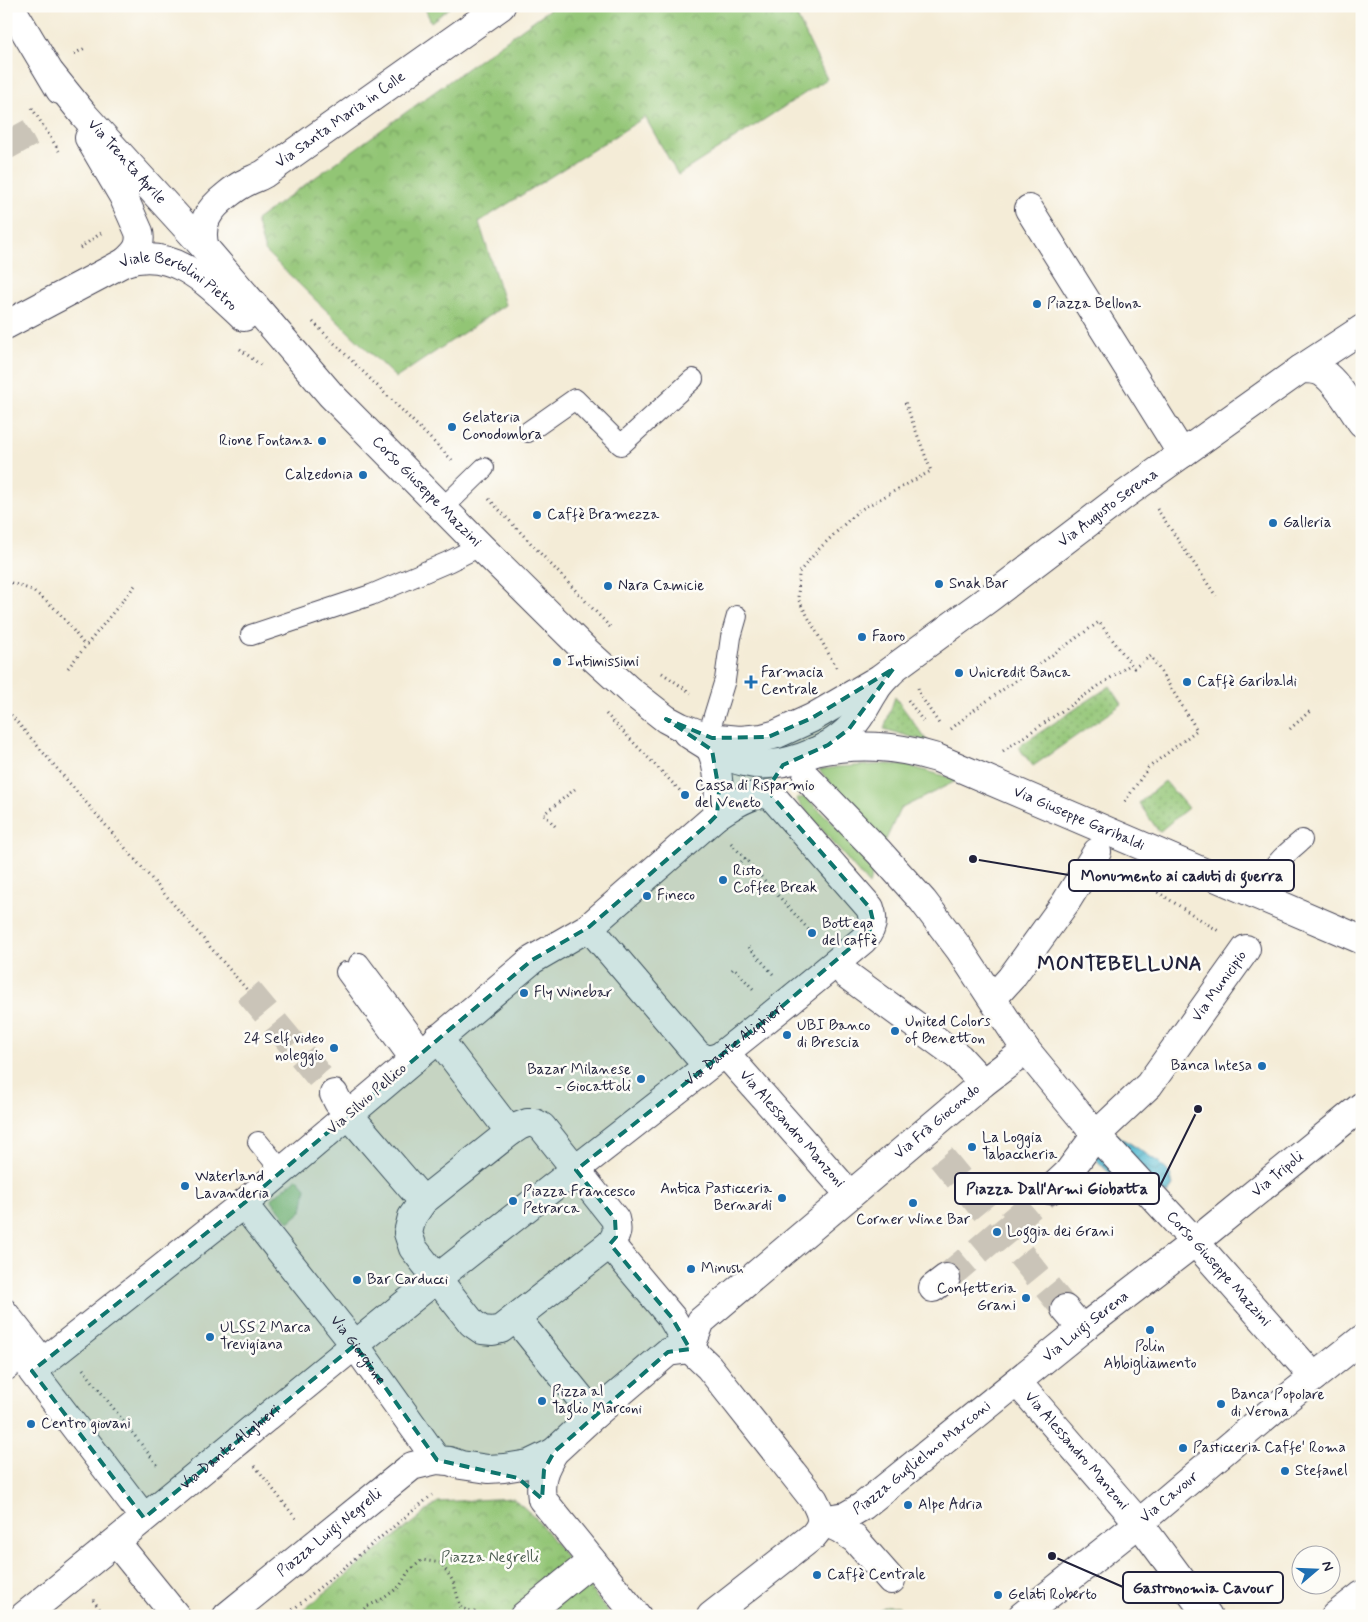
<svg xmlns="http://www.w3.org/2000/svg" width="1368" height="1622" viewBox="0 0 1368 1622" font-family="Mynerve,sans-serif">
	<defs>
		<pattern id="grass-dots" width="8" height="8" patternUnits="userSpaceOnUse" patternTransform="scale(1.25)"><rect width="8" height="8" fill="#92c575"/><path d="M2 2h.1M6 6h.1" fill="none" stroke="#77a061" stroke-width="1.8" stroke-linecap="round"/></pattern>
		<pattern id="park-crowns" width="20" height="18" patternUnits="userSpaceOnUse" patternTransform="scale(1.25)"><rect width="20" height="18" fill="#92c575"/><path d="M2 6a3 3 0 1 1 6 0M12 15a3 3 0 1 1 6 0" fill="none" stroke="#77a061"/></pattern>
		<pattern id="water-waves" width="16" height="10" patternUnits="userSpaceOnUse" patternTransform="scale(1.25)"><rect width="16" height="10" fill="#52b9d0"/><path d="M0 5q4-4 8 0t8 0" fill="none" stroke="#4496aa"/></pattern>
	</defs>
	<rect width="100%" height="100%" fill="#fdfcf7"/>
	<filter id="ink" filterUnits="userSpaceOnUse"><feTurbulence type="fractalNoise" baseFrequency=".02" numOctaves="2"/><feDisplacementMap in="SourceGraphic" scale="10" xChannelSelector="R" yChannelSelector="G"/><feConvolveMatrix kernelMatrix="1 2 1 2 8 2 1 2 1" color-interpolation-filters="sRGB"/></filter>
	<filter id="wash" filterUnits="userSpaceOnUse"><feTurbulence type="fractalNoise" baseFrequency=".0096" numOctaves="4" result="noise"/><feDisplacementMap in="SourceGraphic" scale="20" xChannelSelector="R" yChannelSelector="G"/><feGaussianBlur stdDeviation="1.12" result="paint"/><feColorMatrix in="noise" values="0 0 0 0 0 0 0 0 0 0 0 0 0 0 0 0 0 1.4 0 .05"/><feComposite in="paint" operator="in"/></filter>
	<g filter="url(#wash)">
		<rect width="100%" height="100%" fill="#f4ecd7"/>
		<g fill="url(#grass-dots)" stroke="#5a7458">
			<path d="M1110,686L1122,704L1033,766L1018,747Z"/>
			<path d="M895,697L928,742L884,729Z"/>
			<path d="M1165,781L1188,808L1159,832L1139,803Z"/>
		</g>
		<g fill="url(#park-crowns)" stroke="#5a7458">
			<path d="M424,6H452L431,22Z"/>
			<path d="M554,6H792L827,79L678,175L645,117L479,222L505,305L396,378L265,251L256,220Z"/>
			<path d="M513,1498L536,1518L611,1616H296L438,1502Z"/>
		</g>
		<g fill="#92c575" stroke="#5a7458">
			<path d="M888,764L909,766L958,780L900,809L884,844L819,770L838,767Z"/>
			<path d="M805,797L876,862L869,885L796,799Z"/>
			<path d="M297,1178L306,1188L302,1211L289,1222L271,1199Z"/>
			<path d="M887,1606H899L907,1616H865Z"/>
		</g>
		<path fill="url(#water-waves)" stroke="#3a6e86" d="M1116,1134L1160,1163L1170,1174L1173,1185L1168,1194C1156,1191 1136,1189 1126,1183C1113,1177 1101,1166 1093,1155Z"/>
	</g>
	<g filter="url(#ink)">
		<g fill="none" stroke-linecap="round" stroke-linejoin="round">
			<g stroke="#cac4b8" stroke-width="28" stroke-dasharray="28 14" stroke-linecap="butt">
				<path d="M6,146L42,126"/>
				<path d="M248,991L334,1094"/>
				<path d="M941,1157L1065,1309"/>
				<path d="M946,1278L1050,1190"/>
			</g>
			<defs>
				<g id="lane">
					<path d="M528,432L575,399L621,445L693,379"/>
					<path d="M443,508L484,468"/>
					<path d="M251,635L371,595L448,562L480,546"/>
					<path d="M705,745L725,680L731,637L737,616"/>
					<path d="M1286,907C1249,881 1280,859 1302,840"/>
					<path d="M359,963L424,1050"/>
					<path d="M346,972L411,1061"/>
					<path d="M258,1142L282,1171"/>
					<path d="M6,1309L46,1360"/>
					<path d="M6,1339L27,1365"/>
				</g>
				<g id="street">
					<path d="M1029,209L1182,454"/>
					<path id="s1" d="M205,248C198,224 209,209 227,195C232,191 237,187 243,184C250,180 257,178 264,174L501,6"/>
					<path d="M1301,369L1362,329"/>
					<path d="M687,733C704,744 723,757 744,762C778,771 828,752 852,726C862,716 867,703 875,691C879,683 886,677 892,671"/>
					<path d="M710,748C719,765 721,797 716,816"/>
					<path id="s2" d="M814,752C858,743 894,745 937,758L1362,940"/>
					<path id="s3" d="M807,778L879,852L923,901L960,950L1026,1050L1096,1135L1195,1242L1314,1377"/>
					<path d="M589,927L697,1054L707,1060L719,1057"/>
					<path d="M847,975L959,1057L983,1083"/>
					<path d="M993,998L1011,978L1066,902L1097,852"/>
					<path d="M438,1038L510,1132"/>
					<path id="s4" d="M733,1062L850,1195"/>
					<path d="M334,1094L338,1102L349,1115L423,1201"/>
					<path d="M527,1123H535L542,1127L615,1219C618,1230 617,1235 610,1244L501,1329L493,1331L482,1330L472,1323L413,1248L408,1233L412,1217L423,1201L510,1132L519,1126Z"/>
					<path id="s5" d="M1050,1190L1067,1174L1096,1135L1149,1085L1246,949"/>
					<path id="s6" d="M243,1204L355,1345L437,1460"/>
					<path d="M610,1244L672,1318L690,1349L709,1367L814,1500C822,1515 825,1523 813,1536L711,1616"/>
					<path d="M933,1288L946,1278"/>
					<path d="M1065,1309L1082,1329"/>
					<path d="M516,1318L594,1415"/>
					<path id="s7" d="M690,1349L701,1321L983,1083L1026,1050"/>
					<path d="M6,1366L19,1355"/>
					<path id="s8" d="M1017,1382L1139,1523L1208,1616"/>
					<path d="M554,1452C544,1469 539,1479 542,1499L637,1616"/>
					<path id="s9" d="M821,1520L846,1516L863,1506L1082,1329L1195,1242L1362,1106"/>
					<path d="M821,1520L840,1529L855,1539L891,1580"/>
					<path d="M116,1542L176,1616"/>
					<path id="s10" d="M24,1616C162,1505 297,1391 435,1280C578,1166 724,1057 863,940C872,930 875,921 870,908L772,796C756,789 729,807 716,816L589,927L532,960L243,1204L32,1371L144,1518"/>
					<path id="s11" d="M227,1616L412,1466L437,1460L449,1461L461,1465L488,1469L504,1468L529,1464L554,1452L594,1415L668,1352L690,1349"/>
					<path d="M524,1616L592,1561"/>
					<path id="s12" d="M1022,1616L1139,1523L1280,1404L1362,1339"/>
				</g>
				<g id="secondary">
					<path d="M10,6L60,90"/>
					<path id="s13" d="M51,74L84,115L205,248L331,395L480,546L586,651L629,690L666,719L681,727L708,737L740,740L762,738L777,734L812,718L879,679L988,599L1123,496L1301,369C1308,369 1317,369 1323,373C1338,383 1351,408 1362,423"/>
					<path d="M89,138L123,196L139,232C142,246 135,253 125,262"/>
					<path id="s14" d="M6,325L125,262C174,245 211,286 244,317"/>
					<path d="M1335,1616L1362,1595"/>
				</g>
			</defs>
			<use href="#lane" stroke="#424052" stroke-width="22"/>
			<use href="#street" stroke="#424052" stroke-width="30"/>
			<use href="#secondary" stroke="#424052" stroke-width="30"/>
			<g stroke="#424052" stroke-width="3" stroke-dasharray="1 4" stroke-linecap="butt">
				<path d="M74,54L87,47"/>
				<path d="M32,108L59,151"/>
				<path d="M80,248L101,233"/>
				<path d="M313,322L452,460"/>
				<path d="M240,349L263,367"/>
				<path d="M489,499L612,629"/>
				<path d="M1157,509L1216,596"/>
				<path d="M6,582C45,589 63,617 85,646"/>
				<path d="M836,667L798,599L799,572L818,550L858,511L931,471L905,402"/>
				<path d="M68,668L137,583"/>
				<path d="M662,673L691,693"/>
				<path d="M918,688L920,695L940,725"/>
				<path d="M908,700L923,721"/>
				<path d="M606,714L687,798"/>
				<path d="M11,715L248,991"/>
				<path d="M951,729L974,710L1099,622L1134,668L1151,656L1197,730L1148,768L1123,804"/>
				<path d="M1290,729L1310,711"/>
				<path d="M1003,751L1131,664"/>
				<path d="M555,826L544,814L575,789"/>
				<path d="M731,843L817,939"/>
				<path d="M737,865L746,858"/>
				<path d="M1145,884L1220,932"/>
				<path d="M749,947L773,974"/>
				<path d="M732,970L734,968L754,990"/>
				<path d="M83,1369L159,1467"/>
				<path d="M255,1466L297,1520"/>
				<path d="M93,1600L105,1616"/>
				<path d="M285,1616L432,1495"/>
				<path d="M357,1616L366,1607L384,1598L400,1586L408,1572L422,1560L441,1563L453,1581L461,1608L474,1612L477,1616"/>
				<path d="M1299,1616L1305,1611"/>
			</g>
			<use href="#lane" stroke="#fff" stroke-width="20"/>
			<use href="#street" stroke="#fff" stroke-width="28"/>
			<use href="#secondary" stroke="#fff" stroke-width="28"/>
		</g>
	</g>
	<path fill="#0f766e" fill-opacity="0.2" stroke="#0f766e" stroke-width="4" stroke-dasharray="10 6" stroke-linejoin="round" d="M893,669L849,729L828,745L783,765L770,785L772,796L870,908L873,921L869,932L773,1014L576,1170L615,1219L616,1237L610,1244L672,1318L690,1349L668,1352L554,1452L544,1470L542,1499L518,1478L437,1460L355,1345L144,1518L32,1371L243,1204L532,960L589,927L709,823L717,815L719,791L712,750L666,719L712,738L768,737L812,718Z"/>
	<g fill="#1f6fb2" stroke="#fdfcf7" stroke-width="2">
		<circle cx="1037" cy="304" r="5"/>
		<circle cx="452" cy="427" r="5"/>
		<circle cx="322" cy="441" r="5"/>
		<circle cx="363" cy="475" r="5"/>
		<circle cx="537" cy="515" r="5"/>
		<circle cx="1273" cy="523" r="5"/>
		<circle cx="939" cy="584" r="5"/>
		<circle cx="608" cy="586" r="5"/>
		<circle cx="862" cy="637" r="5"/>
		<circle cx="557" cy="662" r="5"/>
		<circle cx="959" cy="673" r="5"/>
		<path d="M748.5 674.5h5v5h5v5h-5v5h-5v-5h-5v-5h5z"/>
		<circle cx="1187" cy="682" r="5"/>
		<circle cx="685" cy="795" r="5"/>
		<circle cx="723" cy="880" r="5"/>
		<circle cx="647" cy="896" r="5"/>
		<circle cx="812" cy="933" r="5"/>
		<circle cx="524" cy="993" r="5"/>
		<circle cx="895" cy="1031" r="5"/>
		<circle cx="787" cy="1035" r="5"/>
		<circle cx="334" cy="1048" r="5"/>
		<circle cx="1262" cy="1066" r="5"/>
		<circle cx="641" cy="1079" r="5"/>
		<circle cx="972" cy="1147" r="5"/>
		<circle cx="185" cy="1186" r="5"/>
		<circle cx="782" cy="1198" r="5"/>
		<circle cx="513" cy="1201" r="5"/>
		<circle cx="913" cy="1203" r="5"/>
		<circle cx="997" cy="1232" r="5"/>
		<circle cx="691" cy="1269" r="5"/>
		<circle cx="357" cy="1280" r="5"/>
		<circle cx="1026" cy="1298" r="5"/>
		<circle cx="1150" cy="1330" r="5"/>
		<circle cx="210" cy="1337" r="5"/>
		<circle cx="542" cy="1401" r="5"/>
		<circle cx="1221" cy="1404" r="5"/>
		<circle cx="31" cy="1424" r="5"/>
		<circle cx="1183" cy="1448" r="5"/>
		<circle cx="1285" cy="1471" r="5"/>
		<circle cx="908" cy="1505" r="5"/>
		<circle cx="817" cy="1575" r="5"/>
		<circle cx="998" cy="1595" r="5"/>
	</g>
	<g text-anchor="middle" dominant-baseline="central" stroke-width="5" stroke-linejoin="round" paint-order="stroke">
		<g font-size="15" fill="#22223b" stroke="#fdfcf7">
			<text stroke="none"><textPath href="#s1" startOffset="198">Via Santa Maria in Colle</textPath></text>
			<text stroke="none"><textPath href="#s13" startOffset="116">Via Trenta Aprile</textPath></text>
			<text stroke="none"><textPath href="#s14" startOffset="195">Viale Bertolini Pietro</textPath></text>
			<text stroke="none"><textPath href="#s13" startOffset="562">Corso Giuseppe Mazzini</textPath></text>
			<text stroke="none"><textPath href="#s13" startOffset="1410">Via Augusto Serena</textPath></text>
			<text stroke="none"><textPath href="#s2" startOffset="279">Via Giuseppe Garibaldi</textPath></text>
			<text stroke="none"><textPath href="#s5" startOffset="266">Via Municipio</textPath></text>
			<text stroke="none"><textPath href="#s10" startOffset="912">Via Dante Alighieri</textPath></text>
			<text transform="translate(367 1099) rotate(-41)">Via Silvio Pellico</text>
			<text stroke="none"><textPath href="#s7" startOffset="339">Via Frà Giocondo</textPath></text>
			<text stroke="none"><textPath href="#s4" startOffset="89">Via Alessandro Manzoni</textPath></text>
			<text stroke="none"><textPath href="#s9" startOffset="576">Via Tripoli</textPath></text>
			<text stroke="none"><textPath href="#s3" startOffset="642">Corso Giuseppe Mazzini</textPath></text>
			<text stroke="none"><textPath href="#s9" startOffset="331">Via Luigi Serena</textPath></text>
			<text stroke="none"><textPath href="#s6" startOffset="186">Via Giorgione</textPath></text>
			<text stroke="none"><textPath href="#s10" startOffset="266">Via Dante Alighieri</textPath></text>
			<text stroke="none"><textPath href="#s8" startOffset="91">Via Alessandro Manzoni</textPath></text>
			<text stroke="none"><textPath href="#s9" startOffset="121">Piazza Guglielmo Marconi</textPath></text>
			<text stroke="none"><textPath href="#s12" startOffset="189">Via Cavour</textPath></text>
			<text stroke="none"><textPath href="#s11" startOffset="132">Piazza Luigi Negrelli</textPath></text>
		</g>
		<g font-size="15" fill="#22223b" stroke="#fdfcf7" text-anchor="start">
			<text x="1047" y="304">Piazza Bellona</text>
			<text x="462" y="418">Gelateria<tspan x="462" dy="17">Conodombra</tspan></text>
			<text x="312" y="441" text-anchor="end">Rione Fontana</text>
			<text x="353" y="475" text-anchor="end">Calzedonia</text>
			<text x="547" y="515">Caffè Bramezza</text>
			<text x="1283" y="523">Galleria</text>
			<text x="949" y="584">Snak Bar</text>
			<text x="618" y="586">Nara Camicie</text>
			<text x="872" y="637">Faoro</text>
			<text x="567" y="662">Intimissimi</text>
			<text x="761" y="673">Farmacia<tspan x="761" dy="17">Centrale</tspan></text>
			<text x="969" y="673">Unicredit Banca</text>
			<text x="1197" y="682">Caffè Garibaldi</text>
			<text x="695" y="786">Cassa di Risparmio<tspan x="695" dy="17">del Veneto</tspan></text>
			<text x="733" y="871">Risto<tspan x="733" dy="17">Coffee Break</tspan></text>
			<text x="657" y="896">Fineco</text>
			<text x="822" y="924">Bottega<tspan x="822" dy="17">del caffè</tspan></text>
			<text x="534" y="993">Fly Winebar</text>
			<text x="905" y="1022">United Colors<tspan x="905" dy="17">of Benetton</tspan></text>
			<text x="797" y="1026">UBI Banco<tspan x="797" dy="17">di Brescia</tspan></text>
			<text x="324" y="1039" text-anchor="end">24 Self video<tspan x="324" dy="17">noleggio</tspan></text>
			<text x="1252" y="1066" text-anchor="end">Banca Intesa</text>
			<text x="631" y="1070" text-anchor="end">Bazar Milanese<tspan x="631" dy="17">- Giocattoli</tspan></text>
			<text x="982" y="1138">La Loggia<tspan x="982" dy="17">Tabaccheria</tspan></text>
			<text x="195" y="1177">Waterland<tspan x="195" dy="17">Lavanderia</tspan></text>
			<text x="772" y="1189" text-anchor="end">Antica Pasticceria<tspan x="772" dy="17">Bernardi</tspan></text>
			<text x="523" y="1192">Piazza Francesco<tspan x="523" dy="17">Petrarca</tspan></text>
			<text x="913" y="1220" text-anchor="middle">Corner Wine Bar</text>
			<text x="1007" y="1232">Loggia dei Grani</text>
			<text x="701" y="1269">Minush</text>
			<text x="367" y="1280">Bar Carducci</text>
			<text x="1016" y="1289" text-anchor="end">Confetteria<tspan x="1016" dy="17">Grani</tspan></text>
			<text x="220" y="1328">ULSS 2 Marca<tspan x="220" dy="17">Trevigiana</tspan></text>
			<text x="1150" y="1347" text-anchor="middle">Polin<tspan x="1150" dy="17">Abbigliamento</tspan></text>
			<text x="552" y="1392">Pizza al<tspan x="552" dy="17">Taglio Marconi</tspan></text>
			<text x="1231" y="1395">Banca Popolare<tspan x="1231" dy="17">di Verona</tspan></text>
			<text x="41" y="1424">Centro giovani</text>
			<text x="1193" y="1448">Pasticceria Caffe' Roma</text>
			<text x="1295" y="1471">Stefanel</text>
			<text x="918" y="1505">Alpe Adria</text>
			<text x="827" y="1575">Caffè Centrale</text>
			<text x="1008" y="1595">Gelati Roberto</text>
		</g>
		<g font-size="15" fill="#495b4f" stroke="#fdfcf7">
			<text x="490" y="1558">Piazza Negrelli</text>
		</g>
		<g font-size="20" font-weight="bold" letter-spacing="1" fill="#22223b" stroke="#fdfcf7">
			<text x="1120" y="964">MONTEBELLUNA</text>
		</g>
	</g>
	<path fill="none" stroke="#22223b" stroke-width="2" d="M973 859L1069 875M1198 1109L1159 1188M1052 1556L1123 1587"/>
	<g fill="#22223b" stroke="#fdfcf7" stroke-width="2">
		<circle cx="973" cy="859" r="5"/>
		<circle cx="1198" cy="1109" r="5"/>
		<circle cx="1052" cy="1556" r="5"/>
	</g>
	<g fill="#fdfcf7" stroke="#22223b" stroke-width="2">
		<rect x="1069" y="860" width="225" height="31" rx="5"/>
		<rect x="955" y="1173" width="204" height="31" rx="5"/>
		<rect x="1123" y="1572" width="160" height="31" rx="5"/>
	</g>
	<g font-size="16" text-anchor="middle" font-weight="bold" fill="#22223b">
		<text x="1182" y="881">Monumento ai caduti di guerra</text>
		<text x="1057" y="1194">Piazza Dall'Armi Giobatta</text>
		<text x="1203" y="1593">Gastronomia Cavour</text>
	</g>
	<rect width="1368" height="1622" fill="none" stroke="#fdfcf7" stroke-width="25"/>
	<g transform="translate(1316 1570) rotate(71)"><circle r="24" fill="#fdfcf7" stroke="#a5a5ac"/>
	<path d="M0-4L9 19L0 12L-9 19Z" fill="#1f6fb2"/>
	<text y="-8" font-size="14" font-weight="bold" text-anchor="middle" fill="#22223b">N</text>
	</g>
</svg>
